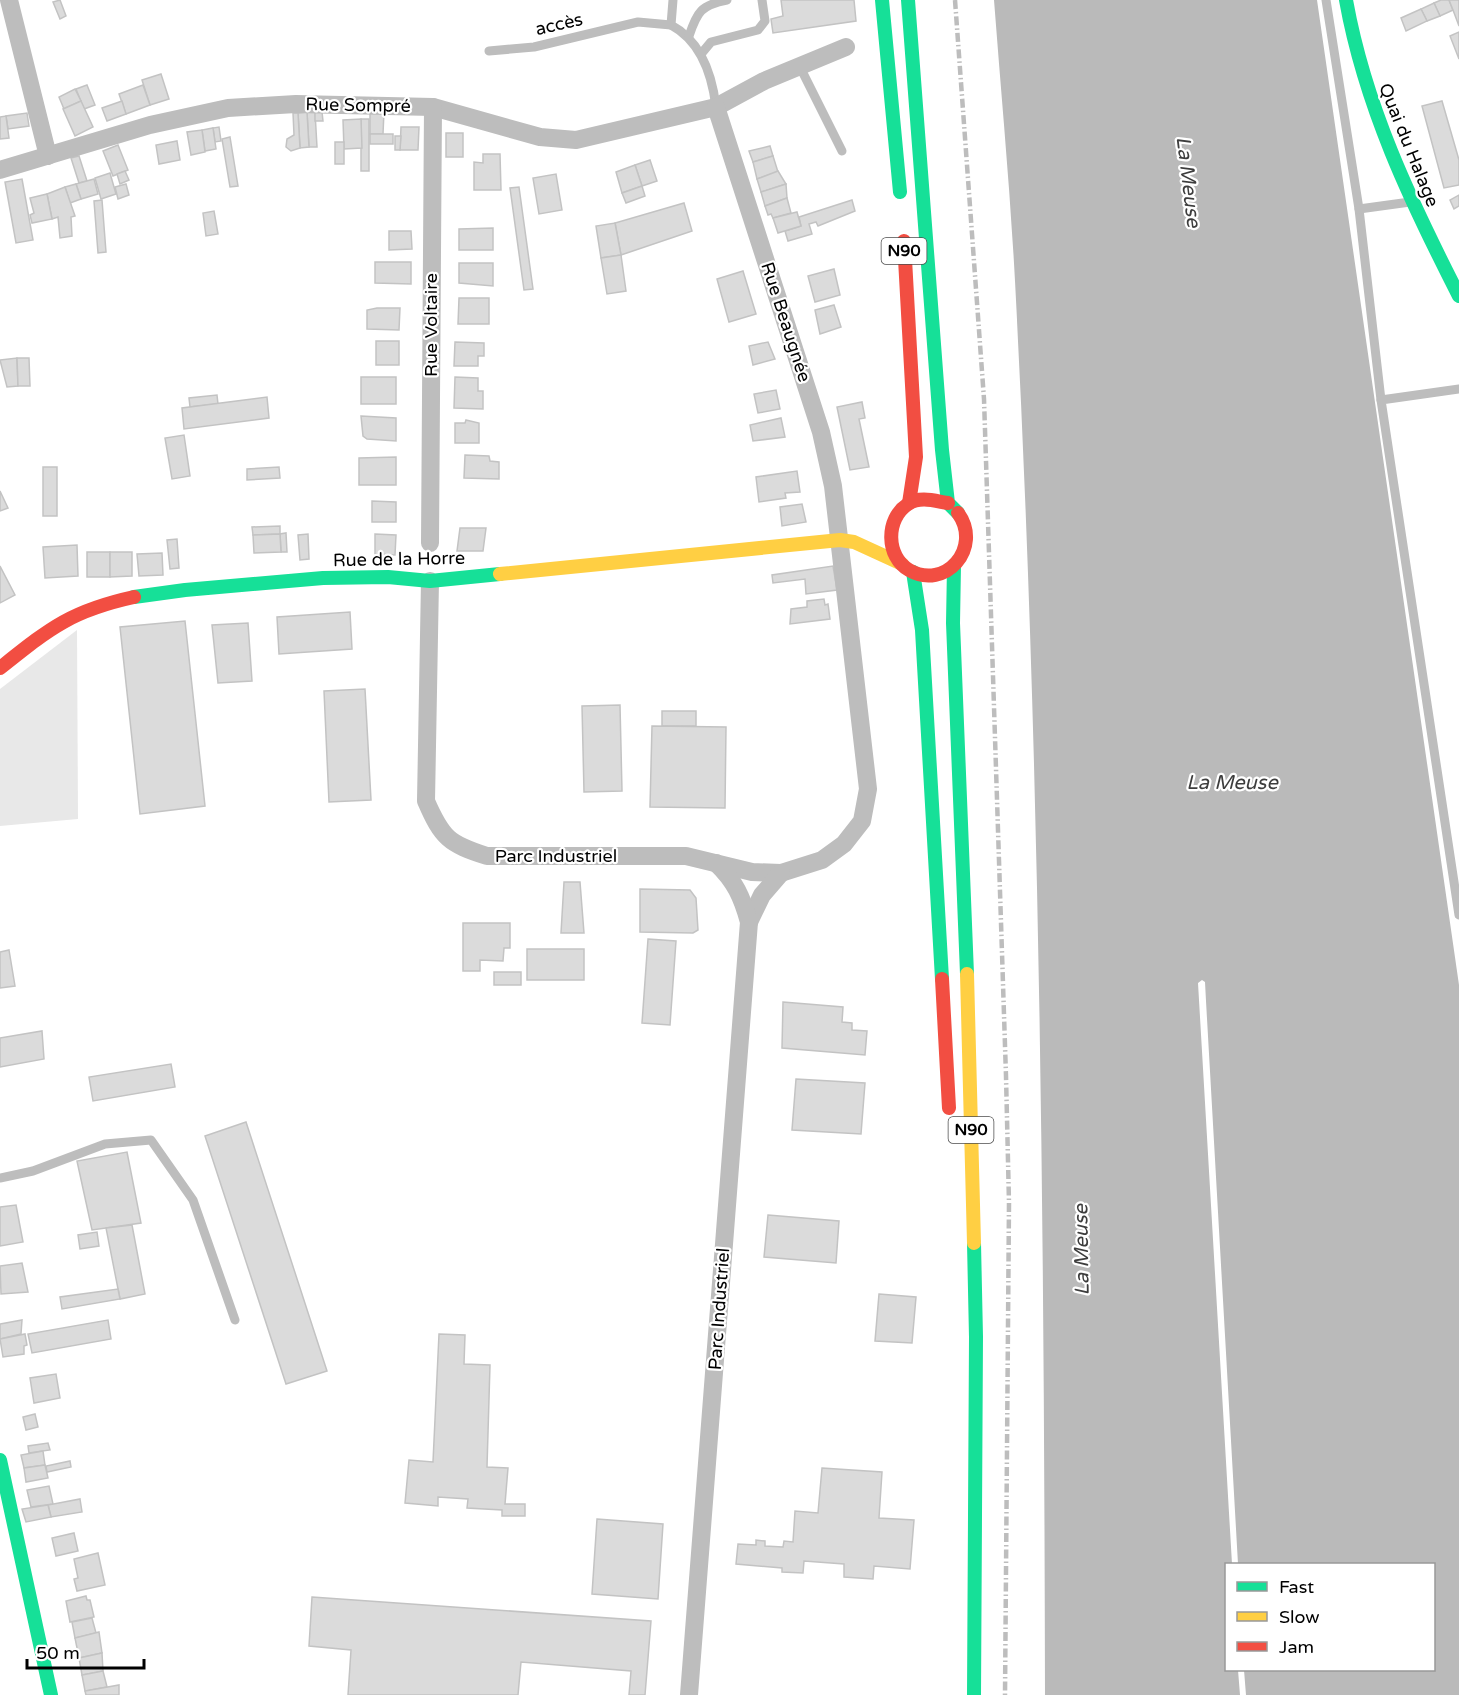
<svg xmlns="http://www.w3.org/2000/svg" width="1459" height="1695" viewBox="0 0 1459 1695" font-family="'Varela Round',sans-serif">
	<rect width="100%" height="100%" fill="#fff"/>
	<path fill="#e8e8e8" d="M77,630L78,819L0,826V689Z"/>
	<path fill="#bababa" d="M994,0H1317L1459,985V1695H1246L1244,1670H1434V1564H1238L1206,1001L1205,982L1202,980L1198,983L1232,1564H1226V1670H1238L1240,1695H1045C1044,1224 1040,751 1015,281C1010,187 1001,93 994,0Z"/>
	<g fill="#dbdbdb" stroke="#c3c3c3" stroke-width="1.5">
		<path d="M60,0L66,16L60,19L53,2Z"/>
		<path d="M781,0H854L856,21L773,33L771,19L783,16Z"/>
		<path d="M1441,0H1449L1453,10L1440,16L1434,3Z"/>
		<path d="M1449,0H1459V26L1453,10Z"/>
		<path d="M1434,3L1440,16L1427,21L1421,9Z"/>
		<path d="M1421,9L1427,21L1406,31L1401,18Z"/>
		<path d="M1459,32V59L1450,36Z"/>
		<path d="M161,74L169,99L150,105L142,80Z"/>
		<path d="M87,85L95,105L84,109L76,89Z"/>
		<path d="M143,85L150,105L126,114L119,94Z"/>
		<path d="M75,89L81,101L64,109L59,97Z"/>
		<path d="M81,101L93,127L75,136L63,109Z"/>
		<path d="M122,101L126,114L107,121L102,108Z"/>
		<path d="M1442,101L1459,160V185L1444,188L1422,106Z"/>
		<path d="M370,111H384L383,134H370Z"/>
		<path d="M307,112H315L317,147H309Z"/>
		<path d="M307,112L309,147L300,148L298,113Z"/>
		<path d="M315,112H322L323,121H315Z"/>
		<path d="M27,113L29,126L8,129L6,116Z"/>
		<path d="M293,113H298L300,148L291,151L286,147L287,139L294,135Z"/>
		<path d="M6,116L9,138L0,139V117Z"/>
		<rect x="361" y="119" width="8" height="52"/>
		<path d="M361,119L362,148L344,149L343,120Z"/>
		<path d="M219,127L221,141L215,142L213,128Z"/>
		<path d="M401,127H419L418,150H400Z"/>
		<path d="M213,128L216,149L205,151L202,130Z"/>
		<path d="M202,130L205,152L191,155L187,132Z"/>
		<rect x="446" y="133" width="17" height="24"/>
		<rect x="370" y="134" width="23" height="10"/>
		<path d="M395,136H401L400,150H395Z"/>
		<path d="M230,137L238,186L230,187L222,139Z"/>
		<path d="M177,141L180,160L159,164L156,145Z"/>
		<rect x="335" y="142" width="9" height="22"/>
		<path d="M118,145L128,170L113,176L103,151Z"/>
		<path d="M770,146L773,156L753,162L749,151Z"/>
		<path d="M483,154H500L501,190H474V162L483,163Z"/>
		<path d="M79,156L87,181L79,183L71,158Z"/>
		<path d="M773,156L778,172L757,179L753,162Z"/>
		<path d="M650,160L657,181L642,186L635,165Z"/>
		<path d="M635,165L642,186L622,193L616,172Z"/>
		<path d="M125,171L129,180L120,184L117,174Z"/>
		<path d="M778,171L786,184L761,192L757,179Z"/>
		<path d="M110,173L116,194L101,199L95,178Z"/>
		<path d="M556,174L562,210L539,214L533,178Z"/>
		<path d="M22,179L33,240L16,243L5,182Z"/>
		<path d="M94,179L98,194L81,199L76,184Z"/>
		<path d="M76,184L81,199L70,203L65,187Z"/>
		<path d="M126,184L129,195L118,199L115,187Z"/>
		<path d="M786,184L787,198L765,206L761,192Z"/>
		<path d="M642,186L645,196L626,203L622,193Z"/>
		<path d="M65,187L75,216L71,217L72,236L60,238L58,217L52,219L47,194Z"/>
		<path d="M519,187L533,289L524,290L510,188Z"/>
		<path d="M47,194L52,219L32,223L30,215L34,213L30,198Z"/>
		<path d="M1459,195V206L1454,209L1450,200Z"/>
		<path d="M787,198L791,213L773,218L771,214L768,215L765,206Z"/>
		<path d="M102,200L106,252L98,253L94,201Z"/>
		<path d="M852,200L855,211L818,226L816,222L809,224L812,234L788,241L785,231L801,226L799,217Z"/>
		<path d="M684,203L692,231L621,255L615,223Z"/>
		<path d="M214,211L218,234L206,236L203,213Z"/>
		<path d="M797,212L801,226L778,233L773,218Z"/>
		<path d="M615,223L621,255L601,258L596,226Z"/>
		<path d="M493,228V250H459V229Z"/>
		<path d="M389,231H411L412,249L389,250Z"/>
		<path d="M621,255L626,291L607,294L601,258Z"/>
		<path d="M375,262H411V284L375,283Z"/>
		<path d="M459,263H493V286L459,283Z"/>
		<path d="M834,269L840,295L815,302L808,276Z"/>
		<path d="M743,271L756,314L729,322L717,279Z"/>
		<path d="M459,298H489V324H458Z"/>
		<path d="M834,305L841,327L820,334L815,310Z"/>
		<path d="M377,308H400L399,330L367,329V310Z"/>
		<rect x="376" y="341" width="23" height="24"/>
		<path d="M455,342L484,343V356H478V366H454Z"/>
		<path d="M768,342L775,359L753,365L749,346Z"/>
		<path d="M17,358L18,386L7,387L0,360Z"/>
		<path d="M17,358H29L30,386H18Z"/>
		<rect x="361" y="377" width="35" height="27"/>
		<path d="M455,377L478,378V391H483V409L454,408Z"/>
		<path d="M776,390L780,409L758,413L754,394Z"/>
		<path d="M217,395L218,404L190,407L189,398Z"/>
		<path d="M267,397L269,418L184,429L182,408Z"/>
		<path d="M862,402L865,418L859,419L869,467L850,470L837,407Z"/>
		<path d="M361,416L396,418V441L367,439L363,436Z"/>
		<path d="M781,418L785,437L753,441L750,425Z"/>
		<path d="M466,420L479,423V443H455V423H465Z"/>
		<path d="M184,435L190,476L172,479L165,438Z"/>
		<path d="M465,455L489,456L490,461L499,462V479L464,478Z"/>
		<path d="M396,457V485H359V458Z"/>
		<rect x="43" y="467" width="14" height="49"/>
		<path d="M279,467L280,478L247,480V469Z"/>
		<path d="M797,471L800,492L785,493L786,498L759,502L756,477Z"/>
		<path d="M0,491L8,508L0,511Z"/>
		<path d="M372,501L396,502V522H372Z"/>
		<path d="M802,504L806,522L782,526L780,507Z"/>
		<path d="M280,526V534L253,535L252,527Z"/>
		<path d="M460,528H486L483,551H457Z"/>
		<path d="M286,533L287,552H281L280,534Z"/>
		<path d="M280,534L281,552L254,553L253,535Z"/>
		<path d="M308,534L309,559L300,560L298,535Z"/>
		<path d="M375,534L396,535L395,555L375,554Z"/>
		<path d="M177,539L179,568L170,569L167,540Z"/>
		<path d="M77,545L78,576L45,578L43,547Z"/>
		<rect x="87" y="552" width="23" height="25"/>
		<path d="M110,552H132V576L110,577Z"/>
		<path d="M162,553L163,575L139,576L137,554Z"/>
		<path d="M0,566L15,595L0,603Z"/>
		<path d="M833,566L837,590L806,594L805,579L773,583L772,575Z"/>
		<path d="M824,599L825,605L828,604L830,619L790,624L791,609L807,607V601Z"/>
		<path d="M350,612L352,649L279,654L277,617Z"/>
		<path d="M185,621L205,806L140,814L120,627Z"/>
		<path d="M248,623L252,681L218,683L212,625Z"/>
		<path d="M365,689L371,800L329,802L324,691Z"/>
		<path d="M620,705L622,791L584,792L582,706Z"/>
		<rect x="662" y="711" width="34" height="15"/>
		<path d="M652,726L726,727L725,808L650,807Z"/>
		<path d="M564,882H580L584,933H561Z"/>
		<path d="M640,889L690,890L696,898L698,930L693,933L640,932Z"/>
		<path d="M463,923H510V948H504L503,961L480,960V971H463Z"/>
		<path d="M648,939L676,941L670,1025L642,1023Z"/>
		<rect x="527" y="949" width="57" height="31"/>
		<path d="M9,950L15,986L0,988V952Z"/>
		<rect x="494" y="972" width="27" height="13"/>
		<path d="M783,1002L843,1007L842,1022L852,1023V1030L867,1031L865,1055L782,1048Z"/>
		<path d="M42,1031L44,1059L0,1067V1038Z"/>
		<path d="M171,1064L175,1087L93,1101L89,1077Z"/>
		<path d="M796,1079L865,1083L861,1134L792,1130Z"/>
		<path d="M246,1122L327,1371L286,1384L205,1136Z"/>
		<path d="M127,1152L141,1223L92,1230L77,1161Z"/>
		<path d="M16,1205L23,1242L0,1246V1207Z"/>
		<path d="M768,1215L839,1221L836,1263L764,1257Z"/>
		<path d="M132,1225L145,1294L120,1299L106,1228Z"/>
		<path d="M97,1232L99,1246L80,1249L78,1235Z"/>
		<path d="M22,1263L28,1292L1,1294L0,1266Z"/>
		<path d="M118,1289L120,1299L62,1309L60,1297Z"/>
		<path d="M879,1294L916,1297L912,1343L875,1341Z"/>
		<path d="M22,1320L21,1334L0,1339V1324Z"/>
		<path d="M108,1320L111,1339L32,1353L28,1334Z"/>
		<path d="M25,1334L27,1345L24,1346V1354L3,1357L0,1339Z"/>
		<path d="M439,1334L465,1335L464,1364L490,1365L487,1467L508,1468L505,1504H525V1516H502V1510L467,1508L468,1499L438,1497V1506L405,1503L409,1460L433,1462Z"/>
		<path d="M56,1374L60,1398L34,1403L30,1378Z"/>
		<path d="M35,1414L38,1427L26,1430L23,1417Z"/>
		<path d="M48,1443L50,1450L29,1453L28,1446Z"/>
		<path d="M43,1451L45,1465L24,1468L21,1455Z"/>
		<path d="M70,1461L71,1467L47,1472L46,1466Z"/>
		<path d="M45,1465L48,1478L26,1482L24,1468Z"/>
		<path d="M822,1468L882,1472L879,1518L914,1520L910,1569L874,1566L873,1579L844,1577V1564L804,1561L803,1573L782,1572V1568L736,1564L738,1544L756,1545V1540L765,1541V1546L783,1547L784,1541L793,1542L795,1511L818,1513Z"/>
		<path d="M49,1486L53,1504L31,1507L27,1490Z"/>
		<path d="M80,1499L82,1512L51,1517L48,1505Z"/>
		<path d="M48,1505L51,1517L26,1522L22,1509Z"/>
		<path d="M597,1519L663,1524L658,1599L592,1594Z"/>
		<path d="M74,1533L78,1551L56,1556L52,1538Z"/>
		<path d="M98,1553L105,1585L77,1591L74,1579L78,1578L74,1559Z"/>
		<path d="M86,1596L87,1600H90L94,1617L70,1622L66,1601Z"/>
		<path d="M312,1597L651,1621L645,1695H629L631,1671L521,1662L518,1695H348L351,1650L309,1646Z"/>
		<path d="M92,1618L96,1633L75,1638L72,1622Z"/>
		<path d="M99,1632L102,1653L79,1658L75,1638Z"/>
		<path d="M102,1653L103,1671L82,1675L79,1658Z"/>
		<path d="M103,1671L107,1687L85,1691L82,1675Z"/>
		<path d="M119,1685V1695H86L85,1691Z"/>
	</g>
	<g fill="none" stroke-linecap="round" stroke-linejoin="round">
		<g stroke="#bdbdbd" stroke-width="9">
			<path d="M673,0L671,25C701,41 712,74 716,107"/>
			<path d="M1326,0L1359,209L1381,400"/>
			<path d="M689,36C697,12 701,5 727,0"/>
			<path d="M489,51L534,47L638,22L671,25"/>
			<path d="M701,54L711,42L758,30L765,21L762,0"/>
			<path d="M800,67L842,151"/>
			<path d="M1359,209L1410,202"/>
			<path d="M1459,389L1381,400L1459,915"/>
			<path d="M0,1178L33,1171L105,1144L151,1140L193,1200L235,1320"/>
		</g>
		<g stroke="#bdbdbd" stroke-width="18">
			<path d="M9,0L48,156"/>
			<path d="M0,170L150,125L228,108L296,104L433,107L540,137L576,140L716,107L764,81L846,47"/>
			<path d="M430,543L433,107"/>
			<path d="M430,581L426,801C442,838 449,844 487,856H686L752,872L781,873L822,860L844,844L862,821L868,789L833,486L821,432L716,107"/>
			<path d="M749,922L762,895L781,873"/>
			<path d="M689,1695L749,922C742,897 735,881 716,863"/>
		</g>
		<g stroke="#16e098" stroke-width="14">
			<path d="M882,0L900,192"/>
			<path d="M908,0L942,450L948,503L958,513"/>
			<path d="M1346,0C1365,106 1410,200 1459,296"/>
			<path d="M954,566L953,623L967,974"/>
			<path d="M913,572L922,630L942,979"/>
			<path d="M134,597L185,590L323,578L388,577L430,581L500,574"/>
			<path d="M974,1243L976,1337L974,1695"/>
			<path d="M0,1460L51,1695"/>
		</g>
		<g stroke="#ffcf43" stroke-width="14">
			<path d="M500,574L840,540L854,542L902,564"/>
			<path d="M967,974L974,1243"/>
		</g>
		<g stroke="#f24e42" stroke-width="14">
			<path d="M904,241L916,457L909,503"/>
			<path d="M948,503C935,501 920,496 908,504C885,519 886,557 909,570C945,591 983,548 958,513"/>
			<path d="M0,668C49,629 70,611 134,597"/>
			<path d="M942,979L949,1108"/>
		</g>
		<path stroke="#bdbdbd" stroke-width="4.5" stroke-dasharray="9 3 1.5 3" stroke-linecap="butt" d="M955,0L984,399L1006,1076L1009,1203L1005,1695"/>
	</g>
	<g text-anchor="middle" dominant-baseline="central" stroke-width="4.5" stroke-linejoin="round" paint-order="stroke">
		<g fill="#fff" stroke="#4c4c4c" stroke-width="1.5">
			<rect x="881.5" y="238" width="45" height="26" rx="4.5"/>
			<rect x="948.5" y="1117" width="45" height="26" rx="4.5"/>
		</g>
		<g font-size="16" font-weight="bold" fill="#000">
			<text x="904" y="251">N90</text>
			<text x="971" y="1130">N90</text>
		</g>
		<g font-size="18" fill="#000" stroke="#fff">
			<text transform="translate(559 24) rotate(-13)">accès</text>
			<text transform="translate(358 105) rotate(1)">Rue Sompré</text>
			<text transform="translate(1409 145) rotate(68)">Quai du Halage</text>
			<text transform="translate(786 322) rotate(72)">Rue Beaugnée</text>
			<text transform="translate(431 325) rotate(-90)">Rue Voltaire</text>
			<text transform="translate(399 559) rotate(-1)">Rue de la Horre</text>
			<text x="556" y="856">Parc Industriel</text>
			<text transform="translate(719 1309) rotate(-86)">Parc Industriel</text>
		</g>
		<g font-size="20" font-style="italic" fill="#3d3d3d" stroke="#fff">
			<text transform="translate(1188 182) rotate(83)">La Meuse</text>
			<text x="1232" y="783">La Meuse</text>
			<text transform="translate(1082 1250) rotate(-91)">La Meuse</text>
		</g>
	</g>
	<rect x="1225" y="1563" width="210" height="108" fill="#ffffff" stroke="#999999" stroke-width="1.5"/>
	<rect x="1237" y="1582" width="30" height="9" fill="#16e098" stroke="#999999" stroke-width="1.5"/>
	<text x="1279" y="1593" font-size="18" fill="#000000">Fast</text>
	<rect x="1237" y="1612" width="30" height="9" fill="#ffcf43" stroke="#999999" stroke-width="1.5"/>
	<text x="1279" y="1623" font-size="18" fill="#000000">Slow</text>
	<rect x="1237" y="1642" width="30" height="9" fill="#f24e42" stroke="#999999" stroke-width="1.5"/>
	<text x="1279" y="1653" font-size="18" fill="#000000">Jam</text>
	<path d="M27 1659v9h117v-9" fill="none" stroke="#000000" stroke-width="3"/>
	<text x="36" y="1659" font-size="18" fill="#000000" stroke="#ffffff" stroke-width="4.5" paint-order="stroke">50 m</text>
</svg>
